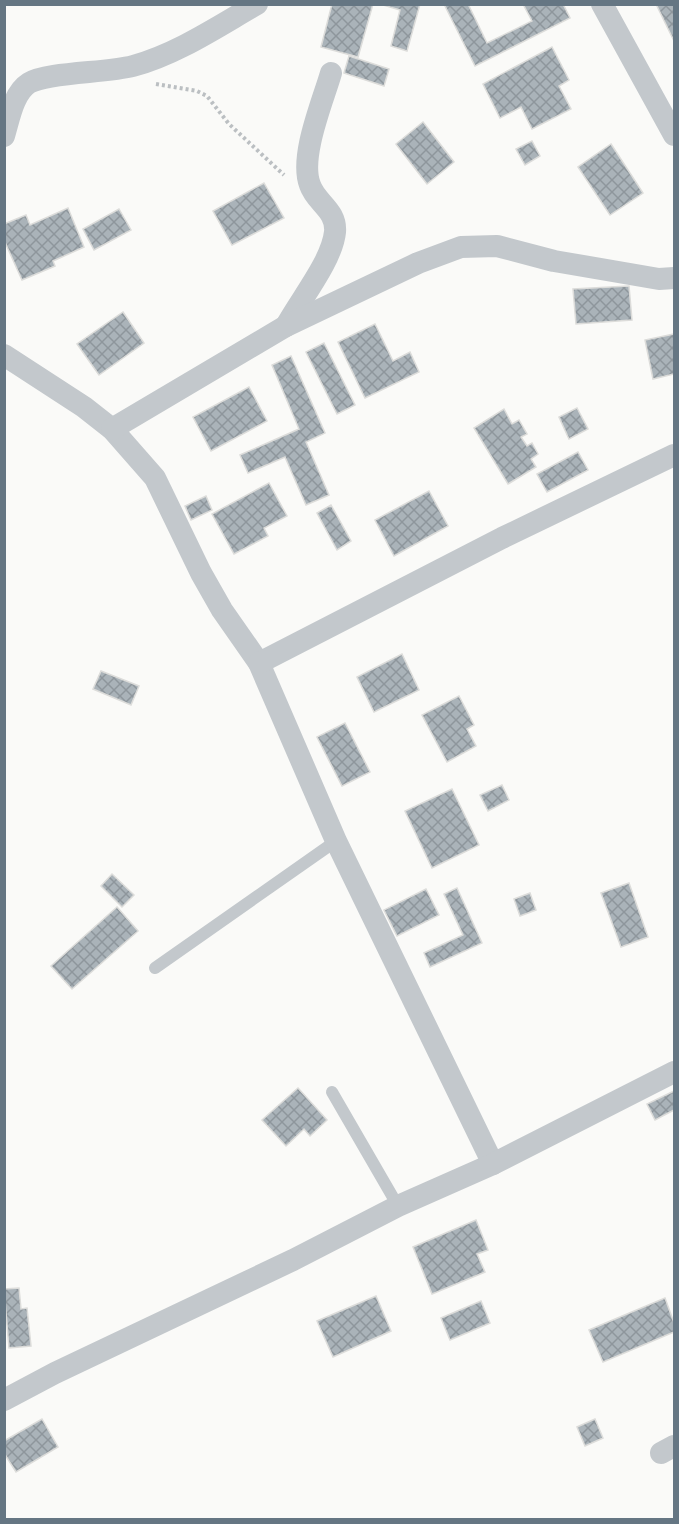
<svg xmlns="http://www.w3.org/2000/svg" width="679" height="1524" viewBox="0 0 679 1524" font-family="Manrope,sans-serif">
	<defs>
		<pattern id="building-cross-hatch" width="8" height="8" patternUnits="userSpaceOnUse" patternTransform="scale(1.5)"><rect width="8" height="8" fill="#aab3b9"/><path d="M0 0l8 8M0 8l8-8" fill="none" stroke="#8e969c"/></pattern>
	</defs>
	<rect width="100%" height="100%" fill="#fafaf8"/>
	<g fill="url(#building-cross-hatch)" stroke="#dcdcda" stroke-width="1.5">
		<path d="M332,4H373L358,57L321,47Z"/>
		<path d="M380,4H420L407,51L391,46L400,10Z"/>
		<path d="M444,4H468L487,43L532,21L523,4H563L570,18L475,66Z"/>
		<path d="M656,4H674V41Z"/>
		<path d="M552,47L569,80L559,86L571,109L532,129L521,107L500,118L483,84Z"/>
		<path d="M349,56L389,69L384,86L344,73Z"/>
		<path d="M423,122L454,162L427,184L396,144Z"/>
		<path d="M532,141L540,156L525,165L516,149Z"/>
		<path d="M611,144L643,193L610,215L578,167Z"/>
		<path d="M264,183L284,218L232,245L213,211Z"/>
		<path d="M68,208L84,247L53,261L55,266L22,280L4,240V224L26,215L30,225Z"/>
		<path d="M119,209L131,230L94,250L83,229Z"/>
		<path d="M629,286L632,320L576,324L573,289Z"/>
		<path d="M123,312L144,343L99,375L77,344Z"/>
		<path d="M375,324L393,361L410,352L419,372L365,398L338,342Z"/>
		<path d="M674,334V374L653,379L645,340Z"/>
		<path d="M324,343L355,405L337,414L306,352Z"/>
		<path d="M291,356L325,433L306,442L329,495L306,505L285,457L248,473L240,455L299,429L272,365Z"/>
		<path d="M249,387L267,421L211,451L193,417Z"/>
		<path d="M577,408L588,429L569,439L559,417Z"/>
		<path d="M504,409L512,424L519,420L527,434L521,437L527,446L532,443L538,454L531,459L536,467L508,484L474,428Z"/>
		<path d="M578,452L588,470L547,492L537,474Z"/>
		<path d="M269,483L287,516L264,528L268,536L234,554L212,514Z"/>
		<path d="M429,491L448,526L394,556L375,520Z"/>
		<path d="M206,496L212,510L191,520L185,506Z"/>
		<path d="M331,505L351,541L337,550L317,513Z"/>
		<path d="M402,654L419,690L374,712L357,677Z"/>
		<path d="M101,671L139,686L131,705L93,689Z"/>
		<path d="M459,696L474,725L467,729L476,746L447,762L422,715Z"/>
		<path d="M345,723L370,772L342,786L317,737Z"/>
		<path d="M502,785L509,800L488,811L480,795Z"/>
		<path d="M452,789L479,845L432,868L405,811Z"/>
		<path d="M112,874L134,895L122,907L101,886Z"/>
		<path d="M629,883L648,937L621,947L601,893Z"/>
		<path d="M457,888L482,943L430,967L424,953L463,935L444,894Z"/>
		<path d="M426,889L439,915L397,936L384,910Z"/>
		<path d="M530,893L536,910L520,916L514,899Z"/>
		<path d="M117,907L138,931L72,989L51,966Z"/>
		<path d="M298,1088L327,1120L310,1136L304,1129L286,1146L262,1120Z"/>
		<path d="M674,1091V1110L655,1120L647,1104Z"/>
		<path d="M476,1220L488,1250L477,1254L485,1272L432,1294L413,1247Z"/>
		<path d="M19,1288L21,1309L27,1308L31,1346L9,1348L4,1289Z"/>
		<path d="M376,1296L391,1331L333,1357L317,1321Z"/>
		<path d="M665,1298L674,1323V1332L603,1362L589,1330Z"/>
		<path d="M481,1301L490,1323L450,1340L441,1318Z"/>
		<path d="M42,1419L58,1447L16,1472L4,1453V1441Z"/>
		<path d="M595,1419L603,1438L585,1446L577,1427Z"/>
	</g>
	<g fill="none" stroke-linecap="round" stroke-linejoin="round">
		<path stroke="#bbbfc2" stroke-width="4" stroke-dasharray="3 3" stroke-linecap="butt" d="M156,84L197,91L207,96L229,124L284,175"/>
		<g stroke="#c3c8cc" stroke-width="12">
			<path d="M155,968L336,841"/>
			<path d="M332,1092L398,1206"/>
		</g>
		<g stroke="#c3c8cc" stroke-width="22">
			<path d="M602,4L674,135"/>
			<path d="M4,136C9,120 13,93 29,83C47,72 107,73 133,66C177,54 217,27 257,4"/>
			<path d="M286,326C300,300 332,261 335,232C337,210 316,203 310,185C299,157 323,101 331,73"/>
			<path d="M4,355L84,407L112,429L155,478L201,573L222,610L259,663L336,841L493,1164"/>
			<path d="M112,429L286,326L418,263L461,247L497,246L554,261L659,279L674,278"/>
			<path d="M259,663L502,538L674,455"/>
			<path d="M4,1400L55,1373L293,1260L398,1206L493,1164L674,1072"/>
			<path d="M661,1453L674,1446"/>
		</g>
	</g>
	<rect width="679" height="1524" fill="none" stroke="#657683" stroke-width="12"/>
</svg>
